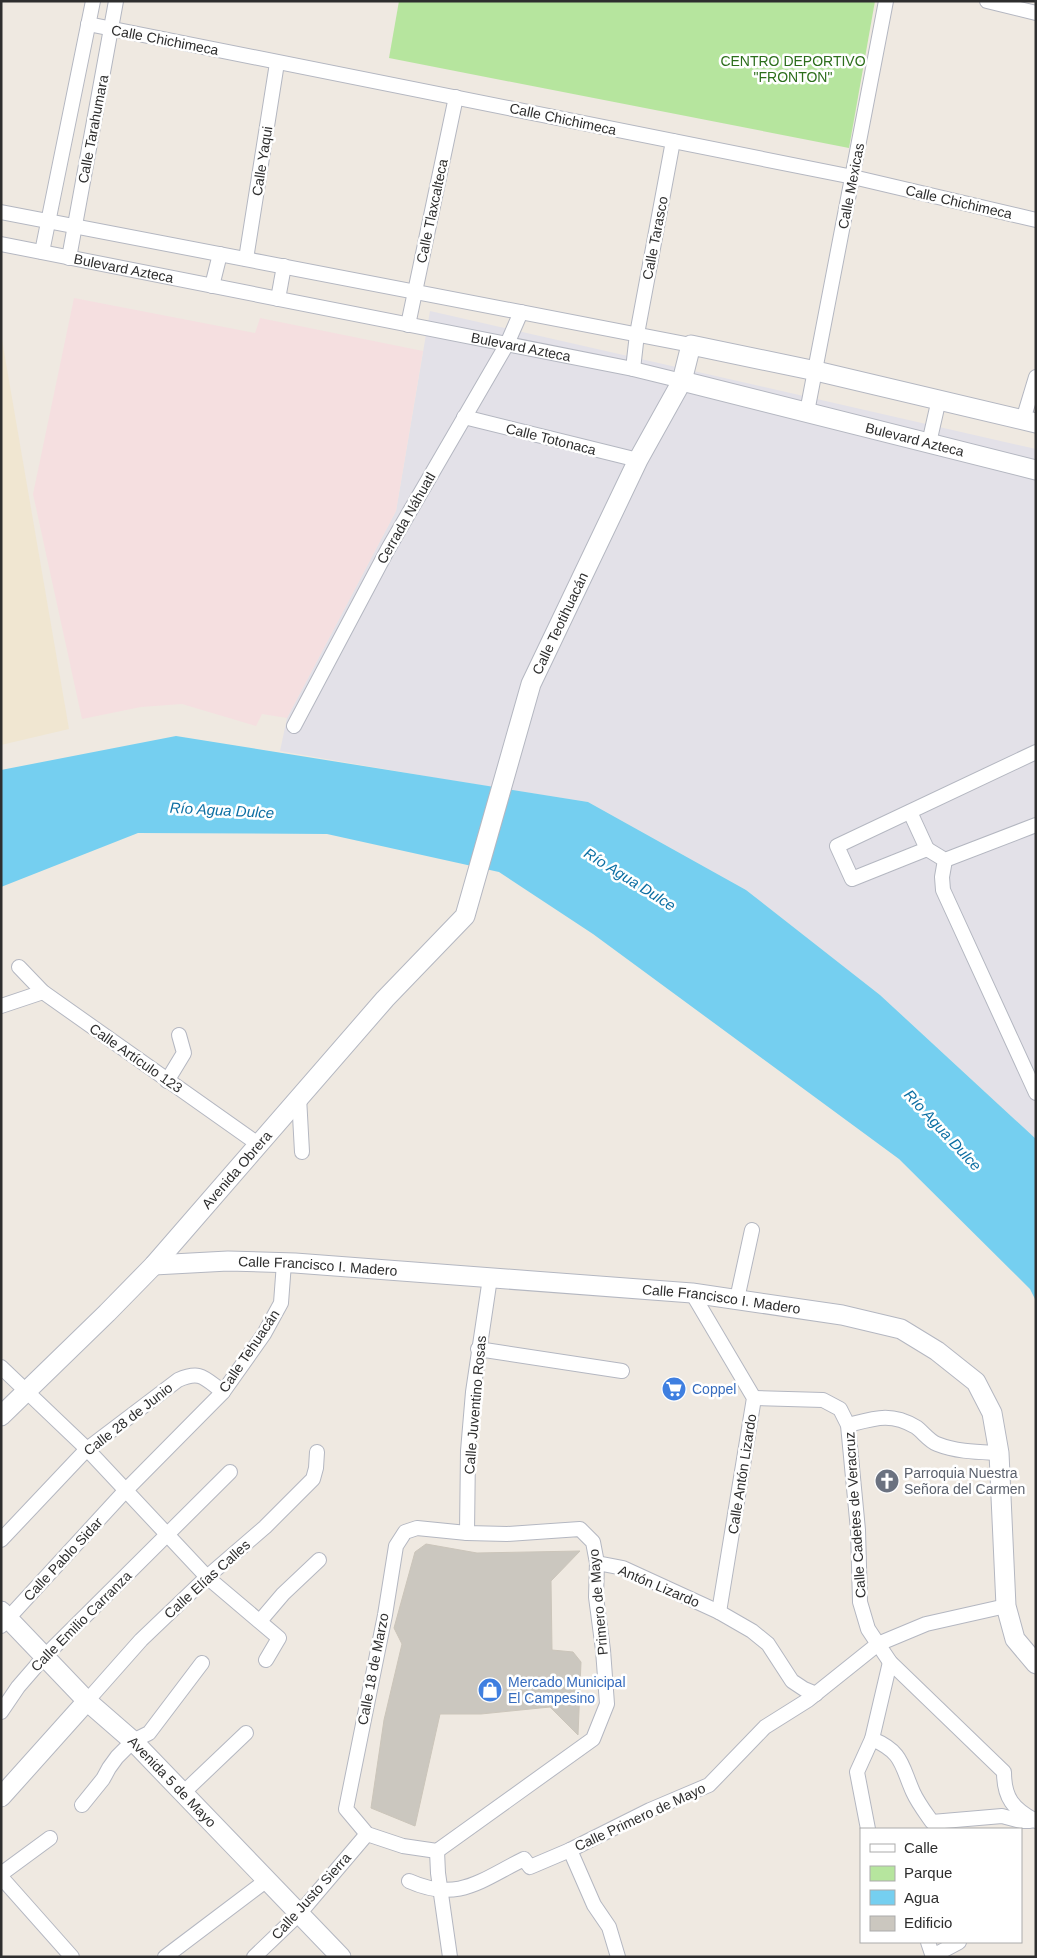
<svg xmlns="http://www.w3.org/2000/svg" width="1037" height="1958" viewBox="0 0 1037 1958" font-family="Arial,sans-serif">
	<rect width="100%" height="100%" fill="#efe9e1"/>
	<path fill="#e3e1e8" d="M430,311L1036,449V1139L880,995L746,890L588,802L448,780L280,751L287,718L396,511Z"/>
	<path fill="#f0e6d1" d="M1,334L69,729L1,745Z"/>
	<path fill="#f5dfe0" d="M74,298L255,333L260,318L423,351L396,511L287,718L262,714L256,726L182,704L141,707L82,719L33,494Z"/>
	<path fill="#b6e59e" d="M399,1H875L849,148L389,58Z"/>
	<path fill="#75cff0" d="M176,736L588,802L746,890L880,995L1036,1139V1301L1030,1289L899,1159L593,934L499,872L327,834L138,833L1,887V770Z"/>
	<path fill="#cbc7bf" stroke="#cbc5ba" d="M426,1544L477,1553L580,1551L551,1581L552,1650L573,1652L581,1662L578,1735L550,1707L481,1714H440L415,1826L371,1808L384,1720L402,1644L394,1628L415,1552Z"/>
	<g fill="none" stroke-linecap="round" stroke-linejoin="round">
		<defs>
			<g id="street">
				<path d="M987,1L1036,13"/>
				<path d="M88,24L853,177L1036,220"/>
				<path d="M1,212L691,345"/>
				<path id="s1" d="M1,244L633,369L682,381"/>
				<path d="M42,252L93,1"/>
				<path d="M69,258L116,1"/>
				<path d="M246,259L277,63"/>
				<path d="M212,286L220,254"/>
				<path d="M278,299L284,266"/>
				<path d="M408,325L456,97"/>
				<path d="M633,369L637,334L673,141"/>
				<path d="M807,412L886,1"/>
				<path d="M464,417L638,460"/>
				<path d="M1023,420L1036,377"/>
				<path d="M929,443L939,399"/>
				<path d="M294,726L388,549L507,344L521,312"/>
				<path d="M1036,752L837,846L852,879L927,849L945,860L1036,825"/>
				<path d="M910,812L927,849"/>
				<path d="M945,860L942,877L943,890L1036,1093"/>
				<path d="M19,967L43,992L258,1144"/>
				<path d="M1,1006L43,992"/>
				<path d="M167,1081L184,1053L179,1035"/>
				<path d="M299,1097L302,1152"/>
				<path d="M692,1293L754,1398L719,1612"/>
				<path d="M737,1299L752,1230"/>
				<path d="M478,1349L622,1371"/>
				<path d="M1,1367L87,1449L207,1577L279,1638L266,1660"/>
				<path d="M754,1398L823,1400L840,1409L848,1425L858,1530L860,1602L868,1629L890,1662L1004,1772C1004,1798 1013,1809 1036,1821"/>
				<path d="M848,1425C875,1418 891,1412 916,1427C923,1432 929,1441 937,1444C957,1452 979,1452 999,1453"/>
				<path d="M417,1528L467,1533L507,1534L580,1529L593,1542L597,1563L596,1597L603,1650L607,1704L593,1739L437,1851L403,1846L367,1834L346,1809L385,1615L396,1546L405,1532Z"/>
				<path d="M467,1533L468,1451L473,1392L490,1278"/>
				<path d="M1,1540L87,1449L178,1380C201,1370 204,1378 223,1392"/>
				<path d="M597,1563L623,1568L719,1612L752,1631L768,1644L792,1681L804,1689L816,1694"/>
				<path d="M260,1621L283,1594L319,1560"/>
				<path d="M1,1626L125,1491L223,1392L264,1334L281,1303L284,1263"/>
				<path d="M87,1701L141,1640L207,1577L265,1527L313,1479L316,1468L317,1452"/>
				<path d="M1,1712L18,1687L44,1657L230,1472"/>
				<path d="M872,1739C903,1752 901,1765 913,1792C918,1803 925,1812 932,1822L1002,1816L1021,1821H1030"/>
				<path d="M183,1793L246,1733"/>
				<path d="M82,1805L103,1779L109,1768L117,1757L133,1741L149,1733L202,1663"/>
				<path d="M868,1829L857,1772L872,1739L890,1662"/>
				<path d="M570,1850L594,1905L609,1927L618,1957"/>
				<path d="M437,1851L438,1873L450,1957"/>
				<path d="M1,1874L50,1838"/>
				<path d="M1,1877L72,1957"/>
				<path d="M409,1881C458,1903 481,1880 524,1859L530,1867L570,1850L650,1810L709,1785L765,1727L808,1700L878,1644L926,1624L1006,1606"/>
				<path d="M928,1942L933,1957"/>
				<path d="M933,1956L959,1942"/>
				<path d="M165,1957L267,1880"/>
				<path d="M254,1957L299,1914L367,1834"/>
			</g>
			<g id="secondary">
				<path id="s2" d="M682,381L1036,470"/>
				<path id="s3" d="M154,1265L228,1261L295,1263L692,1293L842,1315L901,1329L937,1351L976,1382L992,1413L999,1453L1006,1606L1015,1639L1036,1664"/>
				<path id="s4" d="M1,1416L107,1313L154,1265L385,999L465,916L531,684L638,460L682,381L691,345L816,371L1036,423"/>
				<path id="s5" d="M1,1611L87,1701L133,1741L341,1957"/>
				<path d="M1,1797L87,1701"/>
			</g>
		</defs>
		<use href="#street" stroke="#b4b7c1" stroke-width="16"/>
		<use href="#secondary" stroke="#b4b7c1" stroke-width="21"/>
		<use href="#street" stroke="#fff" stroke-width="14"/>
		<use href="#secondary" stroke="#fff" stroke-width="19"/>
	</g>
	<defs>
		<symbol id="supermarket-disc" viewBox="-11 -11 22 22"><circle r="9.5" fill="#3f7fe0" stroke="#fff"/><path d="M-6-5.5h2.5l.6 2H6L4.5 2H-2.5L-4.4-4H-6ZM-1.5 3.2a1.3 1.3 0 1 0 .1 0ZM3 3.2a1.3 1.3 0 1 0 .1 0Z" fill="#fff"/></symbol>
		<symbol id="church-disc" viewBox="-11 -11 22 22"><circle r="9.5" fill="#6b7280" stroke="#fff"/><path d="M-1.2-6h2.4v3.5h3.3v2.4h-3.3V6h-2.4V-.1h-3.3v-2.4h3.3Z" fill="#fff"/></symbol>
		<symbol id="shop-disc" viewBox="-11 -11 22 22"><circle r="9.5" fill="#3f7fe0" stroke="#fff"/><path d="M-5-2.5h2.3a2.7 3.5 0 0 1 5.4 0H5L5.5 6h-11ZM-1.5-2.5h3a1.5 2.3 0 0 0-3 0Z" fill="#fff"/></symbol>
	</defs>
	<g fill-rule="evenodd">
		<use href="#supermarket-disc" x="660" y="1375" width="28" height="28"/>
		<use href="#church-disc" x="873" y="1467" width="28" height="28"/>
		<use href="#shop-disc" x="476" y="1676" width="28" height="28"/>
	</g>
	<g text-anchor="middle" dominant-baseline="central" stroke-width="5" stroke-linejoin="round" paint-order="stroke">
		<g font-size="14" fill="#2e2e2e" stroke="#fff">
			<text transform="translate(165 40) rotate(11)">Calle Chichimeca</text>
			<text transform="translate(563 119) rotate(12)">Calle Chichimeca</text>
			<text transform="translate(93 129) rotate(-79)">Calle Tarahumara</text>
			<text transform="translate(262 161) rotate(-81)">Calle Yaqui</text>
			<text transform="translate(851 186) rotate(-79)">Calle Mexicas</text>
			<text transform="translate(959 202) rotate(13)">Calle Chichimeca</text>
			<text transform="translate(432 211) rotate(-78)">Calle Tlaxcalteca</text>
			<text transform="translate(655 238) rotate(-79)">Calle Tarasco</text>
			<text stroke="none"><textPath href="#s1" startOffset="125">Bulevard Azteca</textPath></text>
			<text stroke="none"><textPath href="#s1" startOffset="530">Bulevard Azteca</textPath></text>
			<text transform="translate(551 439) rotate(14)">Calle Totonaca</text>
			<text stroke="none"><textPath href="#s2" startOffset="240">Bulevard Azteca</textPath></text>
			<text transform="translate(406 518) rotate(-60)">Cerrada Náhuatl</text>
			<text stroke="none"><textPath href="#s4" startOffset="991">Calle Teotihuacán</textPath></text>
			<text transform="translate(136 1058) rotate(35)">Calle Artículo 123</text>
			<text stroke="none"><textPath href="#s4" startOffset="341">Avenida Obrera</textPath></text>
			<text stroke="none"><textPath href="#s3" startOffset="164">Calle Francisco I. Madero</textPath></text>
			<text stroke="none"><textPath href="#s3" startOffset="569">Calle Francisco I. Madero</textPath></text>
			<text transform="translate(249 1351) rotate(-56)">Calle Tehuacán</text>
			<text transform="translate(475 1405) rotate(-85)">Calle Juventino Rosas</text>
			<text transform="translate(128 1419) rotate(-38)">Calle 28 de Junio</text>
			<text transform="translate(742 1474) rotate(-81)">Calle Antón Lizardo</text>
			<text transform="translate(855 1515) rotate(-94)">Calle Cadetes de Veracruz</text>
			<text transform="translate(63 1559) rotate(-47)">Calle Pablo Sidar</text>
			<text transform="translate(207 1579) rotate(-42)">Calle Elías Calles</text>
			<text transform="translate(659 1586) rotate(23)">Antón Lizardo</text>
			<text transform="translate(598 1602) rotate(-95)">Primero de Mayo</text>
			<text transform="translate(81 1621) rotate(-45)">Calle Emilio Carranza</text>
			<text transform="translate(373 1669) rotate(-79)">Calle 18 de Marzo</text>
			<text stroke="none"><textPath href="#s5" startOffset="242">Avenida 5 de Mayo</textPath></text>
			<text transform="translate(640 1817) rotate(-25)">Calle Primero de Mayo</text>
			<text transform="translate(311 1896) rotate(-48)">Calle Justo Sierra</text>
		</g>
		<g font-size="14" fill="#2c6e1b" stroke="#fff">
			<text x="793" y="61">CENTRO DEPORTIVO<tspan x="793" dy="16">"FRONTON"</tspan></text>
		</g>
		<g font-size="14" fill="#366cbe" stroke="#fff" text-anchor="start">
			<text x="692" y="1389">Coppel</text>
			<text x="508" y="1682">Mercado Municipal<tspan x="508" dy="16">El Campesino</tspan></text>
		</g>
		<g font-size="14" fill="#5b616d" stroke="#fff" text-anchor="start">
			<text x="904" y="1473">Parroquia Nuestra<tspan x="904" dy="16">Señora del Carmen</tspan></text>
		</g>
		<g font-size="15" font-style="italic" fill="#0d6fa3" stroke="#fff">
			<text transform="translate(222 810) rotate(3)">Río Agua Dulce</text>
			<text transform="translate(630 879) rotate(32)">Río Agua Dulce</text>
			<text transform="translate(943 1130) rotate(47)">Río Agua Dulce</text>
		</g>
	</g>
	<rect width="1037" height="1958" fill="none" stroke="#2e2e2e" stroke-width="5"/>
	<rect x="860" y="1828" width="162" height="115" fill="#ffffff" stroke="#ababab"/>
	<rect x="870" y="1844" width="25" height="8" fill="#ffffff" stroke="#ababab"/>
	<text x="904" y="1853" font-size="15" fill="#2e2e2e">Calle</text>
	<rect x="870" y="1866" width="25" height="15" fill="#b6e59e" stroke="#ababab"/>
	<text x="904" y="1878" font-size="15" fill="#2e2e2e">Parque</text>
	<rect x="870" y="1890" width="25" height="15" fill="#75cff0" stroke="#ababab"/>
	<text x="904" y="1903" font-size="15" fill="#2e2e2e">Agua</text>
	<rect x="870" y="1916" width="25" height="15" fill="#cbc7bf" stroke="#ababab"/>
	<text x="904" y="1928" font-size="15" fill="#2e2e2e">Edificio</text>
</svg>
